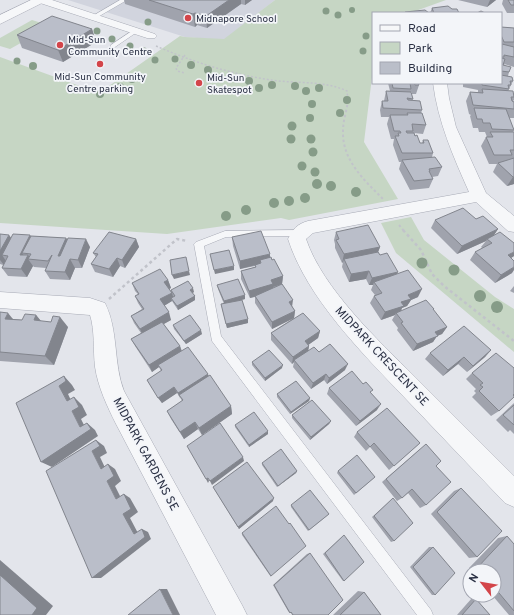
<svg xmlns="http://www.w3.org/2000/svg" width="514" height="615" font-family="Overpass,sans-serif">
  <rect width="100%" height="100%" fill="#e3e5eb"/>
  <!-- built -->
  <path fill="#d1d4de" d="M68,0H275L224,40L185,37Z"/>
  <!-- green -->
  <g fill="#c6d6c4">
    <path d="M275,0H446L410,13H373V69L364,142L398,199L289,220L281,218L167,234L0,223V57L99,93L180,36L185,37L224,39Z"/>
    <path d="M32,20L51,26L10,49L0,46V38Z"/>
    <path d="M411,217L424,240L495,297L514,309V352L396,253L381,223Z"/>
  </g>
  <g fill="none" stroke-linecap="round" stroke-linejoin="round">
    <!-- service casing -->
    <g stroke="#a8abb6" stroke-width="1">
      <g id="service">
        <path d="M120,0H127L96,18L91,17Z"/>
        <path d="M135,29L137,30V32L115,47H111V45Z"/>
        <path d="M300,230L304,233L300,236L226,237L204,246L221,336L431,610L433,615H417L212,341L194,244L196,242L225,231Z"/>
      </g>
    </g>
    <!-- minor casing -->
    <g stroke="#a8abb6" stroke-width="1">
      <g id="minor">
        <path d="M36,0H52L155,34L157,36L155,38H147L37,2Z"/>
        <path d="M433,83H447L449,98L456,127L486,193L514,216V232L508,231L476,202L313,233L306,239C323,289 378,340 415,377C448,410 481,443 514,476V507L505,503C471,468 438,432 404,397C362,353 307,298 288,239C293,229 297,224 308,221L469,192C453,156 438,122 433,83Z"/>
        <path d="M0,292L90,298L105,303C119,331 113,363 124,391L242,605L247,615H216L116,424C107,406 98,387 95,367C93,349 95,331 90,315L0,308Z"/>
      </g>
    </g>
    <!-- tertiary casing -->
    <g stroke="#a8abb6" stroke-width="1">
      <path id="tertiary" d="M31,0H46L44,2L0,24V15Z"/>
    </g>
    <!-- path-far2 -->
    <g stroke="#c1c3ca" stroke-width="1.5" stroke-dasharray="2 2" stroke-linecap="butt">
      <path d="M156,46C193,62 231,74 271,80C297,84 323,80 347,91L348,101"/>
      <path d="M185,55L176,68L177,71L185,73"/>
    </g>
    <!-- path-far1 -->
    <g stroke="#c1c3ca" stroke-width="2" stroke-dasharray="2.5 2.5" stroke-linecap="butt">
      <path d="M348,100C347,110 343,120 343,131C342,160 364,180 383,199"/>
      <path d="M399,225L404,231"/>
    </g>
    <!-- path -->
    <g stroke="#c1c3ca" stroke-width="2.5" stroke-dasharray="3 3" stroke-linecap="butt">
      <path d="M403,230L421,250L432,274L444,286L514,341"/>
      <path d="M109,299L177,239L187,241"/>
    </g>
    <!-- service -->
    <use href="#service" fill="#f6f7f9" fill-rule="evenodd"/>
    <!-- minor -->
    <use href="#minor" fill="#f6f7f9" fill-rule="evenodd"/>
    <!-- tertiary -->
    <use href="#tertiary" fill="#f6f7f9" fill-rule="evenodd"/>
  </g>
  <!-- trees -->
  <g fill="#869c88">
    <circle cx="352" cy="10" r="3"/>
    <circle cx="326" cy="11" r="3.5"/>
    <circle cx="338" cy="15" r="3.5"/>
    <circle cx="148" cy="22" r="3.5"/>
    <circle cx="97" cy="31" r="3.5"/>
    <circle cx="366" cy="36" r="3.5"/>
    <circle cx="112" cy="39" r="3.5"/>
    <circle cx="130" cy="46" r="3.5"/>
    <circle cx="144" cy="51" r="3.5"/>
    <circle cx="363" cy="51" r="3.5"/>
    <circle cx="175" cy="59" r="3.5"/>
    <circle cx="155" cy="60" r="3.5"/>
    <circle cx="17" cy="61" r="3.5"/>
    <circle cx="191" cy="65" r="4"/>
    <circle cx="33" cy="66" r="4"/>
    <circle cx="208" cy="70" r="4"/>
    <circle cx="132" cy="79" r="4"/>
    <circle cx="249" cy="81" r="4"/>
    <circle cx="272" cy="85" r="4"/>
    <circle cx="295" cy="86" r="4"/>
    <circle cx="120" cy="87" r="4"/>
    <circle cx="259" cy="88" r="4"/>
    <circle cx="319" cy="88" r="4"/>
    <circle cx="306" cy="91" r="4"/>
    <circle cx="100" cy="94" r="4"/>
    <circle cx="347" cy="100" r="4"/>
    <circle cx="312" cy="104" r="4"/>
    <circle cx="340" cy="113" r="4"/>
    <circle cx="310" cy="118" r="4"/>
    <circle cx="292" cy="126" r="4.5"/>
    <circle cx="291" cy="139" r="4.5"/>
    <circle cx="311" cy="139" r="4.5"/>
    <circle cx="313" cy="152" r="4.5"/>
    <circle cx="302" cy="166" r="4.5"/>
    <circle cx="315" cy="172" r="4.5"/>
    <circle cx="317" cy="184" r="5"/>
    <circle cx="331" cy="186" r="5"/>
    <circle cx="356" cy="192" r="5"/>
    <circle cx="305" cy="198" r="5"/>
    <circle cx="289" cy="201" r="5"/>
    <circle cx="274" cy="203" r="5"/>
    <circle cx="246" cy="210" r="5"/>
    <circle cx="226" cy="216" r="5"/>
    <circle cx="422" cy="263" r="5.5"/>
    <circle cx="454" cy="270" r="5.5"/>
    <circle cx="480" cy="296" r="6"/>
    <circle cx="497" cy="307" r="6"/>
  </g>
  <!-- wall -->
  <g fill="#a0a3ad">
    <path d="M124,0H252L245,5L241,4L207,28L197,25L195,27L125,4Z"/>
    <path d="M458,0H496L487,7Z"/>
    <path d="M503,0H514V13H507L502,4Z"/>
    <path d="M432,8L459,13H430Z"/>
    <path d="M501,27L514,28V67L504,64L509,72L508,76L513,81L508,91L514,93V100L513,101L514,102V118H509L514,130L513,132H514V184L507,186L493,172L497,164H489L481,146L486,137H487L485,132H479L478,128H473L470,116L471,115L469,114L466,101L470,92H478V90L463,87V83H501Z"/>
    <path d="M92,29L96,42L63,62L22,48L17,35Z"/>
    <path d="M388,83H418L419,85L416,94H412V92H410L413,99L412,101L422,110L421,113L426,125L423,134L414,133L420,143H422L423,140L433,153L432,157L442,167L438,176L432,177L433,179L429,188L410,190L399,169L401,162H399L393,145L394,139H391L387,124L389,117H381L380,110L382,101H384L386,91H390Z"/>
    <path d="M476,219L498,229L494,235L514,256L511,258L512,273L495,283L470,260L475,252L482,248L481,247L486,241L457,254L431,228L435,220Z"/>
    <path d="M336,232L380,247L378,252L380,255L418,297L411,300L407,306L402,308L401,311L434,309L433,310L447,327L442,334L437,336L433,342L413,351L397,330L398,328L392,320L395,315L381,320L370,303L374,296L375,295L371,290L373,285H369L366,279L349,282L342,267L343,262L342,263L335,248V244L334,240Z"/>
    <path d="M0,234L11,238L30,235L31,236L66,238L67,239L90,247L82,268H75L70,280L50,279L45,271L46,268L34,267L33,266L27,277L8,276L2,268L3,265L0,264Z"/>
    <path d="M232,237L270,257L283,276L282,284L292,306L295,311L294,318L320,331L318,338L308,345L309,346L308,351L319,352L345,370L327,384L324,380L311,389L293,367L294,362L292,364L271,340V333L292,319L272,329L255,303V297L250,298L241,279V271L255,267V266L240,269L233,246Z"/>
    <path d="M136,239L139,247L125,268L120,266L113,277L95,272L91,264L96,257L93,253Z"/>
    <path d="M168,280L171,288L169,289L171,291L194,292L192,293L195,296V300L178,310L172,301L164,306L171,320L163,324L180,346L182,351L209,376L231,406L232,414L202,435L198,429L184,439L171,419L167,411L182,401L181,399L177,393L162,403L147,380L161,371L159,367L152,372L135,346L131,339L141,333L134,323L131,316L142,309L138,303L135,296L138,294L135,291L132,283Z"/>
    <path d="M217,285L245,299L240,300L248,319V323L227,328L221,304H224L218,289Z"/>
    <path d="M514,286V293L510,291Z"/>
    <path d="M0,312L13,319L22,320L36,315L41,321L68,327L54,365L0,361Z"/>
    <path d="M173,325L202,334L186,344L174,329Z"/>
    <path d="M491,350L485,357L467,372L458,364L443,376L425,359L430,353Z"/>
    <path d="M496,353L499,411L491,416L472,397L476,393L474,391L476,389L466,379L472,373Z"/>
    <path d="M252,362L282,368L265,381L252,365Z"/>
    <path d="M329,388L371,393L377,410L356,426L327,394Z"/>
    <path d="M277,394L310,398L309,401L290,414L277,397Z"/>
    <path d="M514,403V434L510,430L508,432L496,420Z"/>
    <path d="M292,415L331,421L329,424L310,440L292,418Z"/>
    <path d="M235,425L268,434L249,447L235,427Z"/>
    <path d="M357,432L420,443L389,470L370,447L366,451L354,437Z"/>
    <path d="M420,449L436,466L426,505L420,508L408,493L402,498L397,501L382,482Z"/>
    <path d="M262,463L297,471L296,473L277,487L262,465Z"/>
    <path d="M338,471L375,477L354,495L337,473Z"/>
    <path d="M213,487L273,501L239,529Z"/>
    <path d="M461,488L477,557L469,558L431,514L454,491Z"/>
    <path d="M393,498L394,541L391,542L372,517L391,500Z"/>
    <path d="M291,505L329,514L308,531L291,507Z"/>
    <path d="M289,524L271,576V577L242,535V533Z"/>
    <path d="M344,535V581H343L323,554Z"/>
    <path d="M507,536L514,544V615H509L492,595H494V571H471L469,568L498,538Z"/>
    <path d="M429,547H433L435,595H432L410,567Z"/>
    <path d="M310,553L328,615H292L291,612L290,613L288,611L273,585L307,554Z"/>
    <path d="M358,591L364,592L381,615H333Z"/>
    <path d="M472,598L476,599L490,615H457Z"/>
  </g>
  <!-- shaded-wall -->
  <g fill="#82858d">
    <path d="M229,0H241V4L207,28L206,16Z"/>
    <path d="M245,0H252L245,5Z"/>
    <path d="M490,0H496L487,7Z"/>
    <path d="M195,13L197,25L195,27L193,14Z"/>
    <path d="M92,29L96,42L63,62L58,50Z"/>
    <path d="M513,177H514V184L507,186Z"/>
    <path d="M498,229L492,238L487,239L486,241L457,254L462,246Z"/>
    <path d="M9,235L15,243L2,255L6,261L4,265L0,260V251Z"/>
    <path d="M30,235L35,243L22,253L26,259L28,255L31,259H28L33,266L27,277L21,269L20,255Z"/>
    <path d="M66,238L71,246L63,264L58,256Z"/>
    <path d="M86,239L90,247L82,268L78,260Z"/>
    <path d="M136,239L139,247L125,268L122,260Z"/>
    <path d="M380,247L377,255L344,259L343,262L342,263L344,254Z"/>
    <path d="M514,252V256L502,264L508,255Z"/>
    <path d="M270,254V262L261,263L260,260V264L240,269V261Z"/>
    <path d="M117,258L120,266L113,277L109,269Z"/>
    <path d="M70,259L75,268L70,280L65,272Z"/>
    <path d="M234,266V270L215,274L214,270Z"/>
    <path d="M514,267V270L512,273L495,283L501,275Z"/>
    <path d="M189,271L190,275L174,279L172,275Z"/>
    <path d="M369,271L366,279L349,282L351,274Z"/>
    <path d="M398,272L394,280L374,282L373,285H369L372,278Z"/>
    <path d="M283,276L282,284L273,287V291L250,298L249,291L271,280Z"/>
    <path d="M168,280L171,288L167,290L164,282Z"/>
    <path d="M193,288L194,292L191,294L190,290Z"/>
    <path d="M422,289L418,297L411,300L407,306L402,308L400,313H396L395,315L381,320L385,312L408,295Z"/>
    <path d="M172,293L174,300L171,298L172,301L162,307L160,299Z"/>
    <path d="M245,295V299L224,305V301Z"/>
    <path d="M195,296V300L178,310L177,306Z"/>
    <path d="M293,300L292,307L289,302Z"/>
    <path d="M295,311L294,318L272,329V322Z"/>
    <path d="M169,312L171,320L143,336L140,329Z"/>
    <path d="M8,313L17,324L5,319Z"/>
    <path d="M36,315L45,326L34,320Z"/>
    <path d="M60,317L68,327L54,365L45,356Z"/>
    <path d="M248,319V323L227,328L226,324Z"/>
    <path d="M447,327L442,334L437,336L433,342L413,351L417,344L435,332Z"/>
    <path d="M201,330L202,334L186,344L184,341Z"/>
    <path d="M320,331L318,338L304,348L305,341Z"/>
    <path d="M180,346L182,353L158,365L159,367L152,372L149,365Z"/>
    <path d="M309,346L308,352L294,360V362L292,364L293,357Z"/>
    <path d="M491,350L485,357L467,372L473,366Z"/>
    <path d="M464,357L458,364L443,376L448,370Z"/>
    <path d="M348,364L345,370L327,384L329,378Z"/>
    <path d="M283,365L282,368L265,381V378Z"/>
    <path d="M208,374L210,380L179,395L180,399L178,393Z"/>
    <path d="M326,374L324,380L311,389L313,383Z"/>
    <path d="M64,376L72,385L75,390L68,394L75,409L67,401L59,386Z"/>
    <path d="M174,387L177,393L162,403L158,398Z"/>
    <path d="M74,397L82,405L87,415L81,419L87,431V423L95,430L98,436L52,467L41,462L80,427L72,411Z"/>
    <path d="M310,398L309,401L290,414L291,412Z"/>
    <path d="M381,404L377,410L356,426L360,421Z"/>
    <path d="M231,406L232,414L202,435L199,428Z"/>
    <path d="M331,421L329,424L310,440L311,437Z"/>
    <path d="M195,422L198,429L184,439L180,432Z"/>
    <path d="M268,431V434L249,447V445Z"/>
    <path d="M96,440L104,446L107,453L100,457L108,474L101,469L92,451Z"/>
    <path d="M243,457L244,461L212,485L210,481Z"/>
    <path d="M108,464L115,469L121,481L115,486L124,504L116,499L107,481Z"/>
    <path d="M297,471L296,473L277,487L278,486Z"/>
    <path d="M208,478L209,481L208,483L206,479Z"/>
    <path d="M124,494L130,498L138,512L130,518L140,537L134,534L123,514Z"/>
    <path d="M274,498L273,501L239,529L238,527Z"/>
    <path d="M142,529L148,532L151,539L101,578H92Z"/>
    <path d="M0,560L53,606L46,615H32L0,575Z"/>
    <path d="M160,589H167L180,615H173Z"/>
  </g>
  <!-- building -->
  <g fill="#babec9" stroke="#82858d">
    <path d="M149,0H229L206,16L195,13L193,14Z"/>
    <path d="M508,0H514V5H511Z"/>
    <path d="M448,6L452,9H457L459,13H434L432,8Z"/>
    <path d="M425,10L429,13H405V12Z"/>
    <path d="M481,11L485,13H477Z"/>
    <path d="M52,16L92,29L58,50L17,35Z"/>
    <path d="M501,27L514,28V42H504L501,35Z"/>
    <path d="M502,44L514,47V57L504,55V57H501Z"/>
    <path d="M501,58L505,59L503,65L511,67L509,72L501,71Z"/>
    <path d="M501,75L512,77L513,81H510L511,85H508L509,89L482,85V83H501Z"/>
    <path d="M392,83H410L411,89L393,88Z"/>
    <path d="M412,83H418L419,85H415L414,83Z"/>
    <path d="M482,89L513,91L514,97H511L512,101L514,102V109L473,105L470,92L483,93Z"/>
    <path d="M386,91L411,92L413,99L407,98L408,100L420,101L422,110L383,108L382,101H388Z"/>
    <path d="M474,108L506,109L514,130L492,129L490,123H483L482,119H477Z"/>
    <path d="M407,113H422L426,125L412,124L413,131H406L407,133H414L415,136L417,135L420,143H424L423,140H428L433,153H402L395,136H399L398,133H401L400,131H394L390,115H408Z"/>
    <path d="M490,132H514V150H510L512,155H494L486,137H493Z"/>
    <path d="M435,157L442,167L429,169L430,171H429L433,179L414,181L402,160Z"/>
    <path d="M514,158V177H513L498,163Z"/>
    <path d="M463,208L476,219L483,216L498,229L462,246L435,220Z"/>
    <path d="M368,225L380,247L344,254L336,240L339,239L336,232Z"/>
    <path d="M261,231L270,254L240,261L232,237Z"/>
    <path d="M109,232L136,239L122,260L117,258L109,269L91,264L98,254L93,253Z"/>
    <path d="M500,232L514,243V252L508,255L514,261V267L501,275L475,252L492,243L487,239Z"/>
    <path d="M0,234L9,235L0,251Z"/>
    <path d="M13,234L30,235L20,255H28L21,269L2,268L8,256L2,255Z"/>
    <path d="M31,236L66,238L58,256H60L68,238L86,239L78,260L70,259L65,272L45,271L52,255L48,261L28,259L31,254L22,253Z"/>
    <path d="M229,250L234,266L214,270L210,254Z"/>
    <path d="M378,252L380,255L387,253L398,272L372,278L369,271L351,274L344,259Z"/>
    <path d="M186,257L189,271L172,275L170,260Z"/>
    <path d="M271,257L272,260L274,259L283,276L271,280L273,284L249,291L241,271L256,267L255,265L261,263L260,260Z"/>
    <path d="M160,269L168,280L164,282L172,293L160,299L169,312L140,329L131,316L144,309L135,296L139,294L132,283Z"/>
    <path d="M408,270L422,289L408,295L411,299L401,302L404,306L385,312L374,296L382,293L374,282Z"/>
    <path d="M238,279L245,295L224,301L217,285Z"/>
    <path d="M188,281L193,288L190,290L195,296L177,306L171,298L175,296L171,290Z"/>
    <path d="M282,284L293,300L289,302L295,311L272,322L255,296Z"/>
    <path d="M242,300L248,319L226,324L221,304Z"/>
    <path d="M426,300L434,309H433L447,327L435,332L438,336L417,344L401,323L403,322L396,313Z"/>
    <path d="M0,312L8,313L5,319L22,320L25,314L36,315L34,320L51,322L53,316L60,317L45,356L0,352Z"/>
    <path d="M303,313L320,331L305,341L309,346L293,357L271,333Z"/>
    <path d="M190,315L201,330L184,341L173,325Z"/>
    <path d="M162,322L180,346L149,365L131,339Z"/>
    <path d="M464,326L491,350L473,366L464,357L448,370L430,353Z"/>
    <path d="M330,344L348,364L329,378L326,374L313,383L294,360L314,347L319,352Z"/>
    <path d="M188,347L208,374L178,393L174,387L158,398L147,380L162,370L158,365Z"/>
    <path d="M269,350L283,365L265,378L252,362Z"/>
    <path d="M496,353L514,368V394L513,395L514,396V397L499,411L479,391L483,387L480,385L483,383L472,373Z"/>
    <path d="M352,371L363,384L366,382L373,390L370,392L381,404L360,421L329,388Z"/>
    <path d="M210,375L231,406L199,428L195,422L180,432L167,411L183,400L179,395Z"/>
    <path d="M64,376L66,381L59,386L67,401L74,397L79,407L72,411L80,427L87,423L91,429L41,462L16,403Z"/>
    <path d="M296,381L310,398L291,412L277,394Z"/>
    <path d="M312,400L331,421L311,437L292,415Z"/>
    <path d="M514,405V425L503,415Z"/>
    <path d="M387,408L420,443L394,466L374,443L370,447L357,432Z"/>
    <path d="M254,412L268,431L249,445L235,425Z"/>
    <path d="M220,423L243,457L210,481L208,478L206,479L187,446Z"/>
    <path d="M96,440L100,446L92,451L101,469L108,464L114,476L107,481L116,499L124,494L131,509L123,514L134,534L142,529L145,537L92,578L46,471Z"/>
    <path d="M426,444L441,461L436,466L451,482L426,505L412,489L402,498L386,479Z"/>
    <path d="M281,449L297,471L278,486L262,463Z"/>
    <path d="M357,455L375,477L356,493L338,471Z"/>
    <path d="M247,462L274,498L238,527L213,487Z"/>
    <path d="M461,488L502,531L477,557L437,512Z"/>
    <path d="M310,490L329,514L309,530L291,505Z"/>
    <path d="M393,498L413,523L394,541L374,516Z"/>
    <path d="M276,506L289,524L290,523L306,546L271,576L242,533Z"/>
    <path d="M344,535L364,562L344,581L325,553Z"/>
    <path d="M507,536L514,544V611L494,587V571H480L477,568Z"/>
    <path d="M433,547L455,573L435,595L413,567Z"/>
    <path d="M310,553L343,600L328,615H293L291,612L290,613L274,585Z"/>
    <path d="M0,575L37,608L32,615H0Z"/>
    <path d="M160,589L173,615H128Z"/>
    <path d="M364,592L381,615H340Z"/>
    <path d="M476,599L490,615H462Z"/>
  </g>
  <!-- markers -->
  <g fill="#d3454a" stroke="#f3f5f9" stroke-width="1.5">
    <circle cx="188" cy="18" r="4"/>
    <circle cx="60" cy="45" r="4"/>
    <circle cx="100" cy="64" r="4"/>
    <circle cx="199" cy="83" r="4"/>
  </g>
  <g text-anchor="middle" stroke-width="3.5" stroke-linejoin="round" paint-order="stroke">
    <!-- far-poi labels -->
    <g font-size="10" fill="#2a3044" stroke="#f3f5f9" text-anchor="start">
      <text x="196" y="22">Midnapore School</text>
      <text x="68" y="43">Mid-Sun<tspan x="68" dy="12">Community Centre</tspan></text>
      <text x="100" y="80" text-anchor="middle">Mid-Sun Community<tspan x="100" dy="12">Centre parking</tspan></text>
      <text x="207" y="81">Mid-Sun<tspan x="207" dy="12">Skatespot</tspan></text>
    </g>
    <!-- street labels -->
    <g font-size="12" fill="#2a3044" stroke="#f3f5f9">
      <text transform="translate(382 356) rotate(47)" y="4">MIDPARK CRESCENT SE</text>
      <text transform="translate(146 454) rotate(62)" y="4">MIDPARK GARDENS SE</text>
    </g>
  </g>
  <!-- legend -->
  <rect x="372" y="12" width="130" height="72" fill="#f3f5f9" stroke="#a3a6b1"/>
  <rect x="380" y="25" width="20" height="6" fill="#f6f7f9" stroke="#a3a6b1"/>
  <text x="408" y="32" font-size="12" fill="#2a3044">Road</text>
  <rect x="380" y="42" width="20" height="12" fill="#c6d6c4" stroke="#a3a6b1"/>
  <text x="408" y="52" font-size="12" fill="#2a3044">Park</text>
  <rect x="380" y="62" width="20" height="12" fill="#babec9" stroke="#a3a6b1"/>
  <text x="408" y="72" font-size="12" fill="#2a3044">Building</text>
  <!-- north arrow -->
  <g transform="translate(482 583) rotate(301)"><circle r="19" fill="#f3f5f9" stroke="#a3a6b1"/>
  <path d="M0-3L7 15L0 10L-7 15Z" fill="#d3454a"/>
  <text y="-6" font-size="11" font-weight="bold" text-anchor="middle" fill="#2a3044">N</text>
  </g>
</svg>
